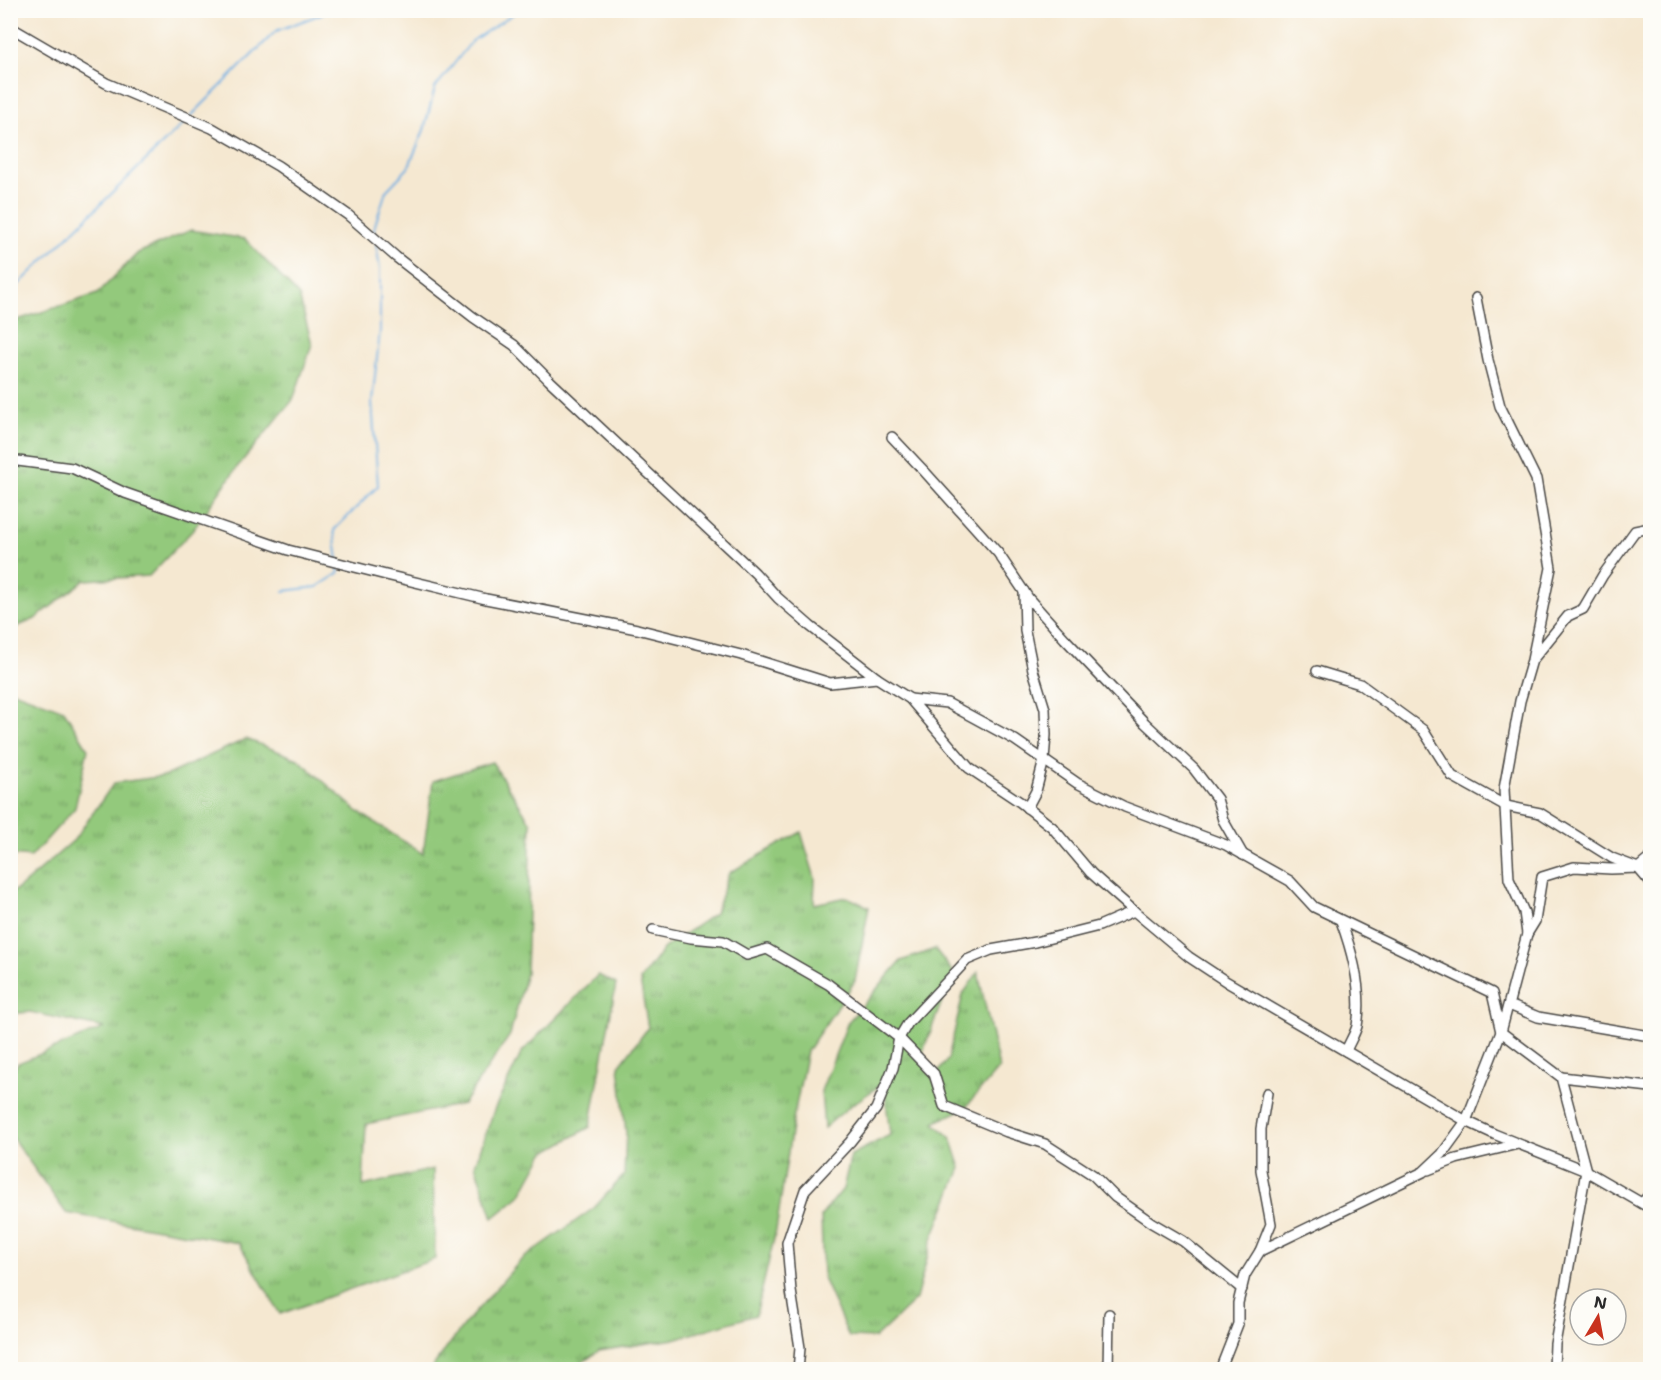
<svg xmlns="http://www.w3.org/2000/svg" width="1661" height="1380" font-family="'Shantell Sans',sans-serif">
  <defs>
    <pattern id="grass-tufts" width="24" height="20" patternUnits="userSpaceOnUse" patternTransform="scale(1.5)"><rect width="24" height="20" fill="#93c97c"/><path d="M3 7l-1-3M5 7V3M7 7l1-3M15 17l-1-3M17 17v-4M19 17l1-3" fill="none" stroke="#78a366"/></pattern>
  </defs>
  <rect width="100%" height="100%" fill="#fdfcf7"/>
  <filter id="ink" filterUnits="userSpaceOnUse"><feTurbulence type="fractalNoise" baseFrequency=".0167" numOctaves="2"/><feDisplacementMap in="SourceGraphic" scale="12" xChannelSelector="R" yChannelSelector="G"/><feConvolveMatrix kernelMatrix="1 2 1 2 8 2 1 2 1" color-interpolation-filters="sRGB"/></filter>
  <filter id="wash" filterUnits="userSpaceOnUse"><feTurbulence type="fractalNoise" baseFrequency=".008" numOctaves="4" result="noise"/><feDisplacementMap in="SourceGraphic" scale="24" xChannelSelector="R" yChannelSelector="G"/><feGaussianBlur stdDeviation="1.35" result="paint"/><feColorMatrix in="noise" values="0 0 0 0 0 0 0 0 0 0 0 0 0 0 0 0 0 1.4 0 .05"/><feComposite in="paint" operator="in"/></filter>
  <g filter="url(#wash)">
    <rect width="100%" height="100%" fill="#f5e8d1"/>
    <!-- grass -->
    <g fill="url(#grass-tufts)" stroke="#5f7a54" stroke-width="1.5">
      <path d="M191,230L245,239L299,296L312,344L293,400L238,466L193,530L149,576L85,580L35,619L11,629V322L97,294L138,253Z"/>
      <path d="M11,690L64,710L88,749L75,808L31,857L11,855Z"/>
      <path d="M246,739L298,759L357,811L423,854L433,781L492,762L531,823L526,973L510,1035L463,1104L366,1124L363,1186L433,1169L435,1259L280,1314L239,1243L66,1213L11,1136V1073L18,1063L104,1028L30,1012L11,1014V892L18,889L74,840L114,783L165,776Z"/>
      <path d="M801,832L815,878L814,904L847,897L869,907L855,981L807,1051L793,1120L776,1230L756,1315L674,1339L599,1351L573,1369L430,1370L464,1325L521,1260L594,1208L624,1175L626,1133L619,1066L648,1028L640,980L664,948L715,913L729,873Z"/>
      <path d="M935,949L953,972L922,1054L933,1079L948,1059L963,994L978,972L999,1068L965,1108L934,1123L951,1138L961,1168L932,1239L916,1299L875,1338L849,1337L823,1278L821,1216L843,1189L851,1155L890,1135L884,1083L850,1106L824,1128L821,1091L848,1022L901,961Z"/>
      <path d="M598,975L616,984L590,1127L544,1153L520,1196L493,1218L475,1165L494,1110L522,1052Z"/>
    </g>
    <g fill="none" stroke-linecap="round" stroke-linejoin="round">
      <!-- stream -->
      <g stroke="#6dade1" stroke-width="2">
        <path d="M190,117L276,31L332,10"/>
        <path d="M374,232V228L386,191L408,168L424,130L435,88L472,41L519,10"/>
        <path d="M10,293L186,121"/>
        <path d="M338,561L334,530L378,486L372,402L380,331V269L376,244"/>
        <path d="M284,591L317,587L339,573L338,566"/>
      </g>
    </g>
  </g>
  <g filter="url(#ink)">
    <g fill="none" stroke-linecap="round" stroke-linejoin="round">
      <!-- street casing -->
      <g stroke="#494744" stroke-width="12">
        <g id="street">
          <path d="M10,27L106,83L212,128L278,166L348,215L396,257L473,317L514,345L549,380L755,573L778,598L810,626L877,678L910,699L969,768L1020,802L1052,827L1091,873L1134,911L1189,957L1227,982L1466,1121L1494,1134L1586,1171L1650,1208"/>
          <path d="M892,437L925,472L998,553L1029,599L1065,639L1145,723L1194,769L1217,799L1223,820L1243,855"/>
          <path d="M10,460L72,468L125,493L288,550L386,575L486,599L637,629L741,655L830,683L877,678"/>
          <path d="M1024,591L1025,631L1033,670L1045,709L1046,735L1044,760L1036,791L1027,808"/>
          <path d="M1534,658L1568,616L1583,609L1603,575L1635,531L1650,528"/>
          <path d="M1317,671L1360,684L1423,730L1452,776L1506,806L1540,813L1612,858L1638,868L1650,882"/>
          <path d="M910,699L947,703L1015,740L1077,783L1125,807L1226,845L1290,881L1314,907L1492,993L1501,1032L1561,1077L1586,1171L1555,1344L1554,1370"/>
          <path d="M1638,868L1650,858"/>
          <path d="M1341,921C1352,951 1363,993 1357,1026C1355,1034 1349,1043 1346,1051"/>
          <path d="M653,930L691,938L723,941L747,955L767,949L828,984L899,1038L934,1074L944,1106L1007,1132L1045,1144L1093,1175L1115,1197L1152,1223L1183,1241L1242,1289"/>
          <path d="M1527,934L1535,921L1542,877L1574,867L1611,869L1638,868L1650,870"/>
          <path d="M1509,1005L1538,1017L1650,1036"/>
          <path d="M1561,1077L1650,1087"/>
          <path d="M1428,1170L1456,1159L1518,1144"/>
          <path d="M1642,1203L1650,1194"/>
          <path d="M1260,1251L1271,1224L1261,1170V1129L1267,1093"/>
          <path d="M798,1370L800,1348L791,1291L787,1243L805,1190L850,1142L876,1109L893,1068L899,1038L908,1023L967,960L991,950L1035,942L1099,926L1134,911"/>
          <path d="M1108,1370L1109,1314"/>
          <path d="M1220,1370L1238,1324V1303L1245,1275L1260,1251L1423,1172L1442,1154L1466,1121L1501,1032L1527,934L1524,912L1509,879L1504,789L1520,701L1532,660L1551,568L1536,479L1500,406L1488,360L1476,298"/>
        </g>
      </g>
      <!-- street -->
      <use href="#street" stroke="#fff" stroke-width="9"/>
    </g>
  </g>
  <!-- margin -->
  <rect width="1661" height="1380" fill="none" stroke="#fdfcf7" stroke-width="36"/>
  <!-- north arrow -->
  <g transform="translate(1598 1317) rotate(10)"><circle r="28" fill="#fdfcf7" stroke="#a9a8a5" stroke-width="1.5"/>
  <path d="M0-4.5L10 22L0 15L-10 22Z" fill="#c8321e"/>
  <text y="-9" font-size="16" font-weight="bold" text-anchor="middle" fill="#2b2b2b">N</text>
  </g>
</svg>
